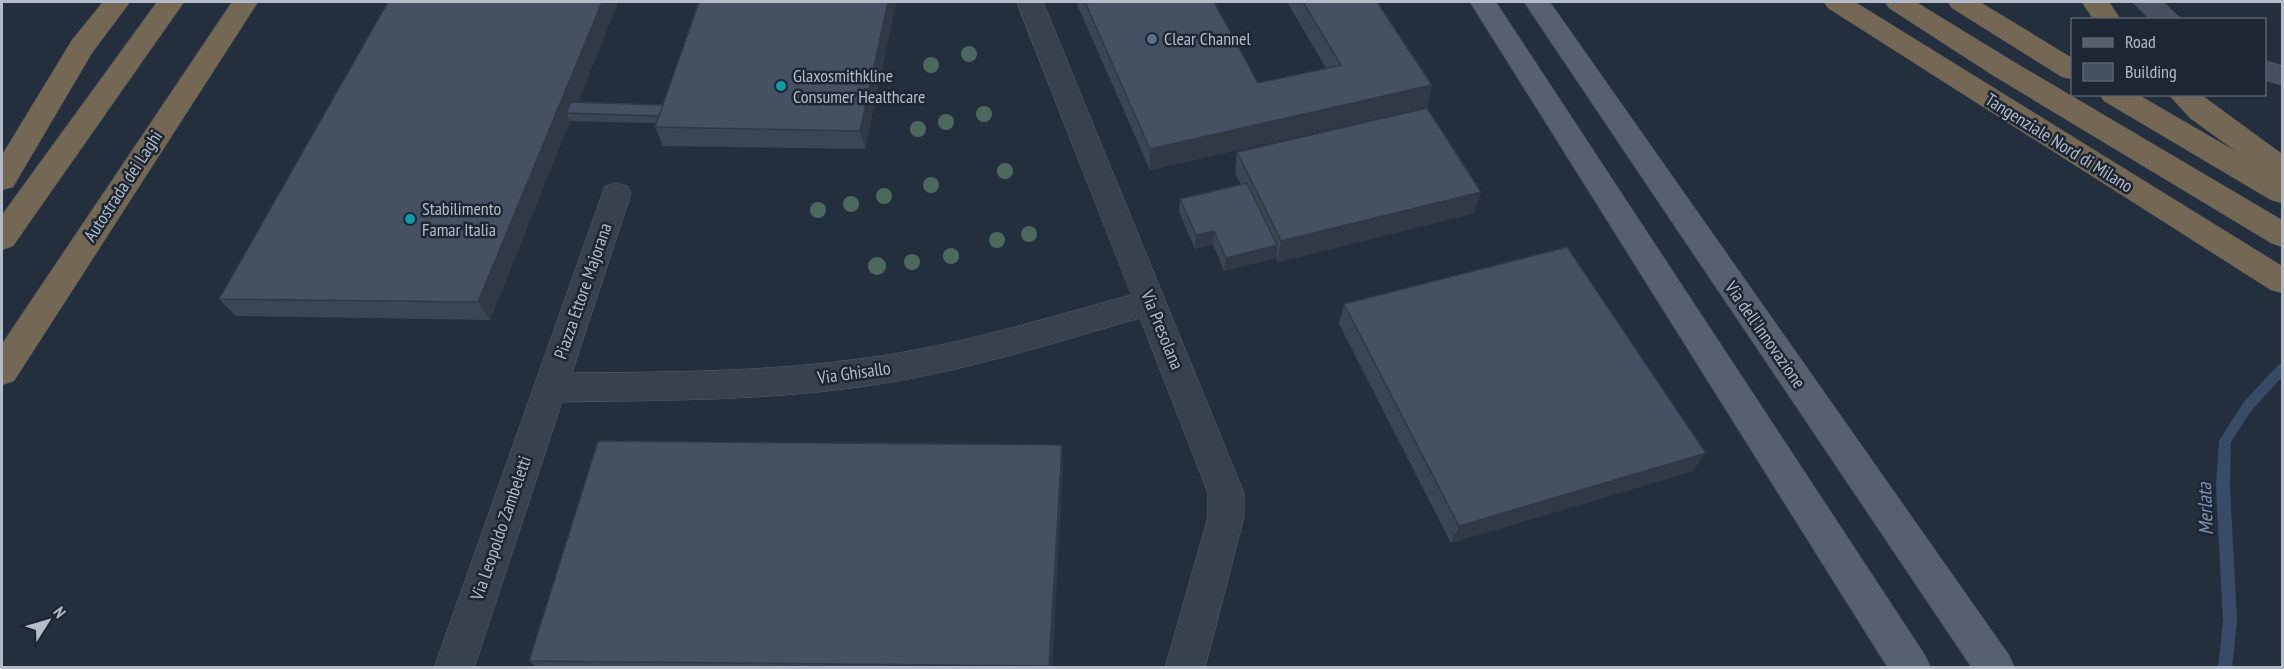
<svg xmlns="http://www.w3.org/2000/svg" width="2284" height="669" font-family="'PT Sans Narrow',sans-serif">
  <rect width="100%" height="100%" fill="#242f3e"/>
  <g fill="none" stroke-linecap="round" stroke-linejoin="round">
    <!-- stream -->
    <path fill="#394c67" fill-rule="evenodd" d="M2282,364V377L2251,411L2231,442L2230,487L2237,621L2232,668H2218L2223,621L2216,487L2219,441L2243,403L2278,365Z"/>
    <!-- street casing -->
    <g stroke="#565f6c" stroke-width="1">
      <path id="street" d="M1017,2H1043L1244,493V517L1205,668H1165L1208,517V493L1140,318C1050,344 959,373 866,386C765,401 664,400 562,402L474,668H434L605,186L616,183L627,186L631,194L572,373C670,372 768,372 866,358C956,346 1043,319 1131,295Z"/>
    </g>
    <!-- secondary casing -->
    <g stroke="#565f6c" stroke-width="1">
      <g id="secondary">
        <path d="M2133,2H2163L2182,20H2151Z"/>
        <path d="M2264,60L2282,66V85L2264,80Z"/>
      </g>
    </g>
    <!-- primary casing -->
    <g stroke="#414a57" stroke-width="1">
      <g id="primary">
        <path d="M1470,2H1496L1925,655L1931,668H1888Z"/>
        <path d="M1524,2H1550L2009,655L2015,668H1972Z"/>
      </g>
    </g>
    <!-- highway casing -->
    <g stroke="#434c59" stroke-width="1">
      <g id="highway">
        <path d="M103,2H130L92,53L13,187L2,190V155L72,40Z"/>
        <path d="M157,2H184L13,246L2,250V215Z"/>
        <path d="M232,2H258L14,381L2,385V344Z"/>
        <path d="M1824,2H1855L2282,266V293L2271,290L1828,8Z"/>
        <path d="M1885,2H1916L2014,62L2282,220V247L2271,243L1994,76L1889,8Z"/>
        <path d="M1948,2H1980L2072,58V79L2062,77L1952,8Z"/>
        <path d="M2082,2H2109L2121,20H2094Z"/>
        <path d="M2100,94H2137L2237,152L2190,118L2168,94H2200L2282,154V203L2271,200L2104,101Z"/>
      </g>
    </g>
    <!-- street -->
    <use href="#street" fill="#38414e" fill-rule="evenodd"/>
    <!-- secondary -->
    <use href="#secondary" fill="#465061" fill-rule="evenodd"/>
    <!-- primary -->
    <use href="#primary" fill="#56606e" fill-rule="evenodd"/>
    <!-- highway -->
    <use href="#highway" fill="#746855" fill-rule="evenodd"/>
  </g>
  <!-- trees -->
  <g fill="#4b6a5d">
    <circle cx="969" cy="54" r="8"/>
    <circle cx="931" cy="65" r="8"/>
    <circle cx="984" cy="114" r="8"/>
    <circle cx="946" cy="122" r="8"/>
    <circle cx="918" cy="129" r="8"/>
    <circle cx="1005" cy="171" r="8"/>
    <circle cx="931" cy="185" r="8"/>
    <circle cx="884" cy="196" r="8"/>
    <circle cx="851" cy="204" r="8"/>
    <circle cx="818" cy="210" r="8"/>
    <circle cx="1029" cy="234" r="8"/>
    <circle cx="997" cy="240" r="8"/>
    <circle cx="951" cy="256" r="8"/>
    <circle cx="912" cy="262" r="8"/>
    <circle cx="877" cy="266" r="9"/>
  </g>
  <!-- wall -->
  <g fill="#3b4654">
    <path d="M388,2H618L578,102L663,105L699,2H896L865,149L663,146L655,127L656,123L570,121L490,320L236,316L219,299Z"/>
    <path d="M1076,2H1214L1258,83L1326,68L1287,2H1377L1432,85L1427,107L1150,170Z"/>
    <path d="M1237,152L1474,213L1278,262L1276,256V258L1224,271L1213,244L1195,249L1179,212L1180,199L1241,185L1235,173Z"/>
    <path d="M1344,304L1693,471L1451,543L1339,324Z"/>
    <path d="M1063,461L1052,668H536L529,661Z"/>
  </g>
  <!-- shaded-wall -->
  <g fill="#303945">
    <path d="M602,2H618L573,114L566,113L570,121L490,320L478,302Z"/>
    <path d="M888,2H896L865,149L860,131Z"/>
    <path d="M1432,85L1427,107L1150,170V149Z"/>
    <path d="M1481,192L1474,213L1278,262L1281,241Z"/>
    <path d="M1214,231L1213,244L1195,249L1196,235Z"/>
    <path d="M1277,245L1276,258L1224,271L1226,258Z"/>
    <path d="M1062,445L1063,461L1052,668H1049Z"/>
    <path d="M1706,453L1693,471L1451,543L1459,526Z"/>
  </g>
  <!-- building -->
  <g fill="#455162" stroke="#303945" stroke-width="1.5">
    <path d="M388,2H602L478,302L219,299Z"/>
    <path d="M699,2H888L860,131L655,127Z"/>
    <path d="M1085,2H1214L1258,83L1341,65L1303,2H1377L1432,85L1150,149Z"/>
    <path d="M571,102L663,105L659,116L566,113Z"/>
    <path d="M1427,108L1481,192L1281,241L1237,152Z"/>
    <path d="M1247,183L1277,245L1226,258L1214,231L1196,235L1180,199Z"/>
    <path d="M1567,247L1706,453L1459,526L1344,304Z"/>
    <path d="M598,441L1062,445L1049,666L529,661Z"/>
  </g>
  <!-- markers -->
  <circle fill="#5c6f8a" stroke="#1d2633" stroke-width="2" cx="1152" cy="39" r="6"/>
  <g fill="#0f9aa8" stroke="#1d2633" stroke-width="2">
    <circle cx="781" cy="86" r="6"/>
    <circle cx="410" cy="219" r="6"/>
  </g>
  <g text-anchor="middle" stroke-width="5" stroke-linejoin="round" paint-order="stroke">
    <!-- poi labels -->
    <g font-size="18" fill="#b4bcc9" stroke="#1d2633" text-anchor="start">
      <text x="1164" y="45">Clear Channel</text>
      <text x="793" y="82">Glaxosmithkline<tspan x="793" dy="21">Consumer Healthcare</tspan></text>
      <text x="422" y="215">Stabilimento<tspan x="422" dy="21">Famar Italia</tspan></text>
    </g>
    <!-- street labels -->
    <g font-size="18" fill="#b4bcc9" stroke="#1d2633">
      <text transform="translate(2059 143) rotate(32)" y="6">Tangenziale Nord di Milano</text>
      <text transform="translate(123 186) rotate(-57)" y="6">Autostrada dei Laghi</text>
      <text transform="translate(583 291) rotate(-71)" y="6">Piazza Ettore Majorana</text>
      <text transform="translate(1162 330) rotate(68)" y="6">Via Presolana</text>
      <text transform="translate(1765 335) rotate(55)" y="6">Via dell'Innovazione</text>
      <text transform="translate(854 373) rotate(-8)" y="6">Via Ghisallo</text>
      <text transform="translate(501 528) rotate(-71)" y="6">Via Leopoldo Zambeletti</text>
    </g>
    <!-- water labels -->
    <g font-size="20" font-style="italic" fill="#7c92b1" stroke="#1d2633">
      <text transform="translate(2205 509) rotate(-92)" y="7">Merlata</text>
    </g>
  </g>
  <!-- border -->
  <rect width="2284" height="669" fill="none" stroke="#b4bcc9" stroke-width="6"/>
  <!-- legend -->
  <rect x="2071" y="18" width="195" height="78" fill="#1d2633" stroke="#59626f" stroke-width="1.5"/>
  <rect x="2083" y="38" width="30" height="9" fill="#56606e" stroke="#59626f" stroke-width="1.5"/>
  <text x="2125" y="48" font-size="18" fill="#b4bcc9">Road</text>
  <rect x="2083" y="63" width="30" height="18" fill="#455162" stroke="#59626f" stroke-width="1.5"/>
  <text x="2125" y="78" font-size="18" fill="#b4bcc9">Building</text>
  <!-- north arrow -->
  <g transform="translate(48 621) rotate(53)" stroke="#1d2633" stroke-width="4.5" paint-order="stroke">
  <path d="M0-4.5L10 22L0 15L-10 22Z" fill="#b4bcc9"/>
  <text y="-9" font-size="16" font-weight="bold" text-anchor="middle" fill="#b4bcc9">N</text>
  </g>
</svg>
